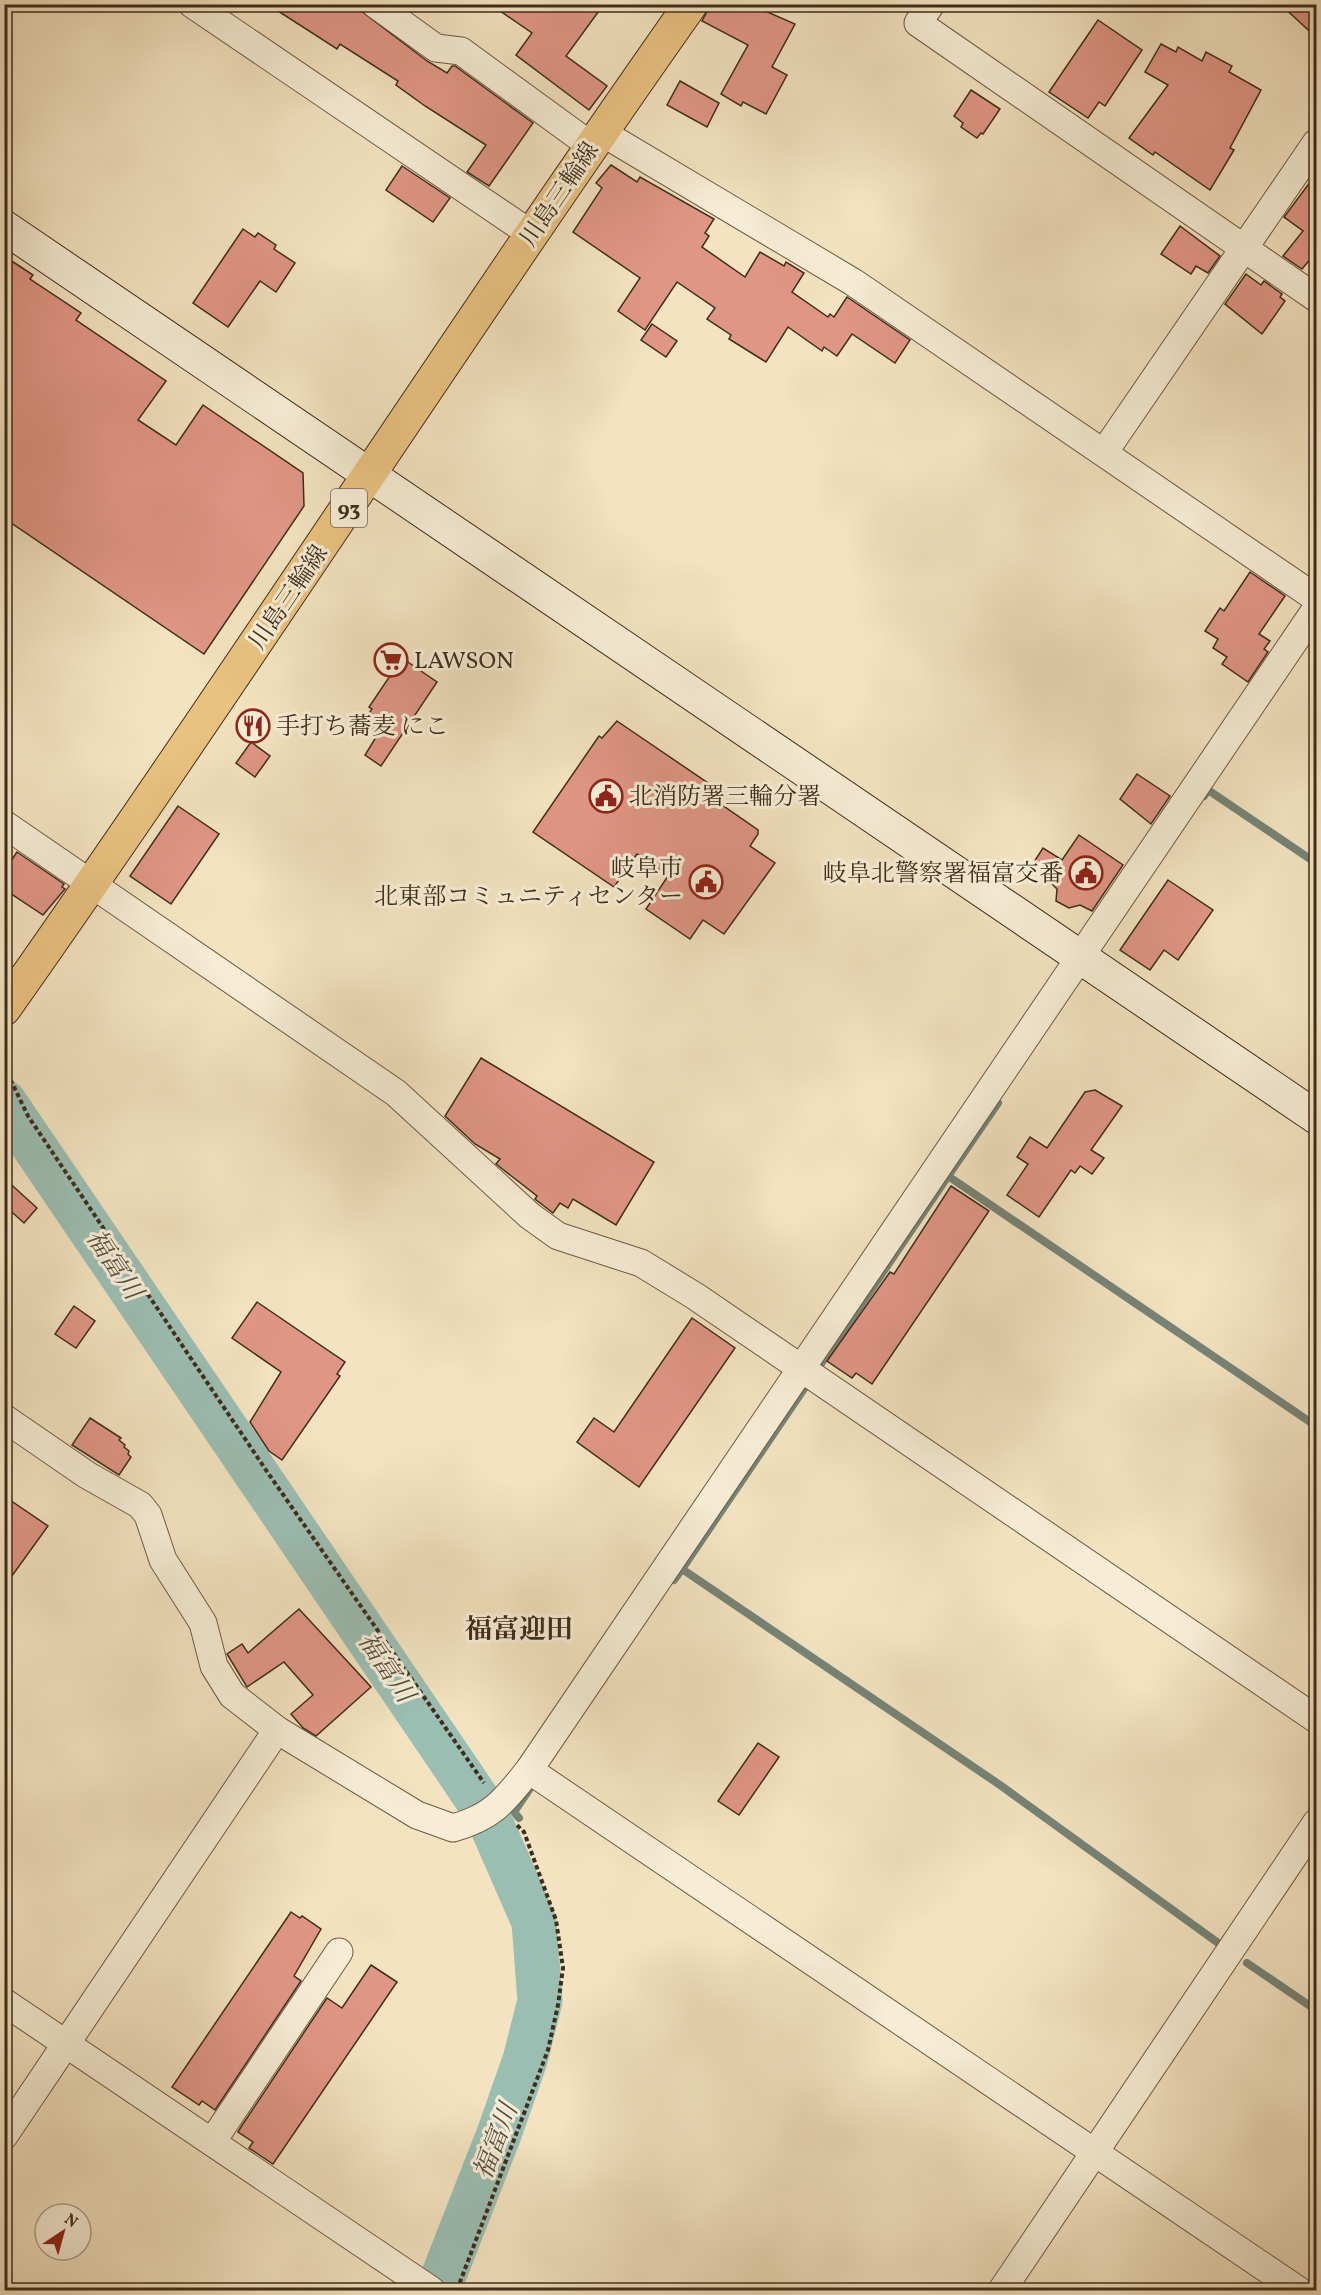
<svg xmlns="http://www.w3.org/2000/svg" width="1321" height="2295" font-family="Vollkorn,'Noto Serif JP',serif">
  <rect width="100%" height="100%" fill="#f3e3c0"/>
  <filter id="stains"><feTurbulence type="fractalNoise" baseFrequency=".00333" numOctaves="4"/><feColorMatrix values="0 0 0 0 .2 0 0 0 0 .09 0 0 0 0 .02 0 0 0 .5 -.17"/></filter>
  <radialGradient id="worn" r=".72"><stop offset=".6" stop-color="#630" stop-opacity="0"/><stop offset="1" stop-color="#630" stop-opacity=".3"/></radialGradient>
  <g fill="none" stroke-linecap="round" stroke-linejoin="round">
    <!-- stream -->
    <g stroke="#768477" stroke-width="8">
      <path d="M1204,796L1208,790L1316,863"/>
      <path d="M948,1176L998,1103"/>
      <path d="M682,1569L948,1176L1316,1426"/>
      <path d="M674,1580L682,1569L1000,1785L1221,1945"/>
      <path d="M519,1818L514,1812L529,1790"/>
      <path d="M496,1833L505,1829"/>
      <path d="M1247,1963L1316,2010"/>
    </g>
    <!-- river -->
    <path stroke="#9bbeb3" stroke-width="45" d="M4,1102L486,1812L534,1922L540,2001L525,2060L499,2134L438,2290"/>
  </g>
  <!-- building -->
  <g fill="#e09685" stroke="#3f2c1c" stroke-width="1.5">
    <path d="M267,4H352L427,61L447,73L452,66H455L533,123L489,186L467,172L486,145L425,106L396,85L398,81L340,44L337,49Z"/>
    <path d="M490,4H604L566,56L607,86L589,110L516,55L532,33Z"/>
    <path d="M711,4H749L795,24L772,67L787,75L766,114L743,102L741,106L721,94L748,45L702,21Z"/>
    <path d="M1280,4H1317V38Z"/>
    <path d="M1098,20L1142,50L1105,106L1099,102L1088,118L1049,92Z"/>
    <path d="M1161,44L1176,52L1178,47L1202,61L1206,52L1232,66L1229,72L1261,90L1230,148L1234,150L1210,190L1155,152L1153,155L1129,138L1168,85L1145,72Z"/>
    <path d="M680,81L719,103L707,127L667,105Z"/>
    <path d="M971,90L1000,109L983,134L981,133L977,138L961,127L963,123L954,116Z"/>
    <path d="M611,165L637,182L640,177L714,219L705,233L709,236L702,247L745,277L760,252L784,266L786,262L804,273L792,292L828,317L830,314L834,317L847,297L910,340L895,363L852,334L837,356L824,347L822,351L788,327L766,362L729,339L731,335L707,319L715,308L677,282L645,330L618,311L640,278L573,232L602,188L596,183Z"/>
    <path d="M402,166L450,198L433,222L386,190Z"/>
    <path d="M1317,173V251L1302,269L1283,256L1303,231L1284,217Z"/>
    <path d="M1180,226L1220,256L1208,273L1196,266L1191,274L1161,254Z"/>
    <path d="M243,229L255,237L258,233L276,245L274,249L295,263L276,292L260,281L228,327L193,303Z"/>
    <path d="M4,256L33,275L30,279L81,313L76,320L166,381L138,420L176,445L203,405L303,473L304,506L204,654L4,518Z"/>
    <path d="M1246,274L1261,285L1264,281L1282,294L1280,297L1285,301L1262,334L1225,304Z"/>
    <path d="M652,324L677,341L666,357L641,340Z"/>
    <path d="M1250,572L1285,596L1259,634L1270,641L1264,649L1268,652L1248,682L1222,664L1227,657L1213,648L1218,639L1205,631L1220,608L1224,611Z"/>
    <path d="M402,658L437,682L381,766L365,755L378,734L362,723L372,709L369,707Z"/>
    <path d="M617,721L708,783L702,791L758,830V834L750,846L775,863L724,934L703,920L690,939L646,909L668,876L637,854L614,887L533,832L599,736L602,738Z"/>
    <path d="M251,742L270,756L255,777L236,763Z"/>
    <path d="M1137,774L1170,796L1151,824L1120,799Z"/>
    <path d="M178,806L219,834L171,904L130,876Z"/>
    <path d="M1079,835L1123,865L1092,911L1080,905L1069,908L1056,901L1057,889L1048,880L1050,877L1032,865L1043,848L1062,860Z"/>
    <path d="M17,852L64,884L62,887L65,889L43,915L4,889V871Z"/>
    <path d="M1168,880L1213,910L1178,960L1164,950L1150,970L1120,950Z"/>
    <path d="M481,1058L654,1162L616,1225L573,1199L568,1208L560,1203L553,1213L535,1199L537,1196L496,1164L500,1159L475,1144L445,1116Z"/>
    <path d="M1095,1090L1122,1106L1091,1150L1104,1158L1092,1174L1080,1166L1075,1173L1071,1170L1039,1217L1007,1195L1028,1164L1017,1157L1030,1137L1047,1148L1085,1092Z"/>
    <path d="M4,1178L37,1208L24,1223L4,1205Z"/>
    <path d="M951,1186L989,1211L872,1384L856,1373L852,1378L827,1361L890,1272L894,1274Z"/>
    <path d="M257,1302L345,1362L337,1374L340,1376L282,1460L269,1451L250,1422L281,1372L232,1338Z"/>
    <path d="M74,1306L95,1321L76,1348L55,1334Z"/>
    <path d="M692,1318L735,1348L639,1487L577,1442L594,1418L614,1432Z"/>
    <path d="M90,1418L121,1438L119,1440L125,1445L124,1447L129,1451L128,1454L131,1457L119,1475L72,1445Z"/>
    <path d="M4,1496L48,1526L4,1587Z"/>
    <path d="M299,1609L371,1687L316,1736L303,1728L291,1714L313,1695L284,1662L247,1687L227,1654L242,1644L248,1653Z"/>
    <path d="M758,1743L779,1757L739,1815L718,1801Z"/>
    <path d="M291,1912L300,1918L302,1916L321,1929L294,1976L301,1981L215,2110L202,2101L199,2105L172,2087Z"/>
    <path d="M371,1965L397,1982L273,2164L249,2148L253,2142L238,2132L241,2127L327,1998L342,2008Z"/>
  </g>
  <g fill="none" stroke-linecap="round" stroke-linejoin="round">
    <!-- street casing -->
    <g stroke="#6c5a45" stroke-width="29">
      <g id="street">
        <path d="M192,4L531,234"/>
        <path d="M375,4L436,48L461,51L590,145"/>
        <path d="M931,4L918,23L1316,298"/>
        <path d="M601,132L853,282L1316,598"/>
        <path d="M1105,451L1316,143"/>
        <path d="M4,824L396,1093L530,1216L558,1236L641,1263L695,1296L1316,1719"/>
        <path d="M4,1418L87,1475L140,1505L148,1515L163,1560L203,1623L214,1666L232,1695L277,1730L417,1815L453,1828C493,1817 504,1801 529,1770L1316,609"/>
        <path d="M529,1770L1298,2290"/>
        <path d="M4,2002L431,2290"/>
        <path d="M4,2136L277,1730"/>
        <path d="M212,2142L339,1952"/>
        <path d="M1002,2290L1316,1823"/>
      </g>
    </g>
    <!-- secondary casing -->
    <g stroke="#3f2c1c" stroke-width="35">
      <path id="secondary" d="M4,227L1316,1117"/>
    </g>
    <!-- primary casing -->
    <g stroke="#3f2c1c" stroke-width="35">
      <path id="primary" d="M4,1009C238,677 457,336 691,4"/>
    </g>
    <!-- path -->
    <g stroke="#3f2c1c" stroke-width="4" stroke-dasharray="4.5 3" stroke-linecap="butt">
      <path d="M4,1066L28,1116L268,1473L484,1783"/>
      <path d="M457,2290L548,2050L558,2005L563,1968L556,1920L524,1832L516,1824"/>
    </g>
    <!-- street -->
    <use href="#street" stroke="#f7edd6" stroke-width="27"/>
    <!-- secondary -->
    <use href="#secondary" stroke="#f7edd6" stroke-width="33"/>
    <!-- primary -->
    <use href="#primary" stroke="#eac280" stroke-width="33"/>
  </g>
  <!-- icons -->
  <defs>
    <g id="supermarket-ring" transform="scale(1.725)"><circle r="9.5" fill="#f7edd6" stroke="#8f2418" stroke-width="1.5"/><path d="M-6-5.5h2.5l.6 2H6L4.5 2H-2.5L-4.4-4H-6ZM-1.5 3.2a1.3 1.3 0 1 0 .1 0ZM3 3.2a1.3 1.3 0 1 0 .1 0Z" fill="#8f2418"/></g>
    <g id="restaurant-ring" transform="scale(1.725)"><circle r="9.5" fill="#f7edd6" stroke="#8f2418" stroke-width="1.5"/><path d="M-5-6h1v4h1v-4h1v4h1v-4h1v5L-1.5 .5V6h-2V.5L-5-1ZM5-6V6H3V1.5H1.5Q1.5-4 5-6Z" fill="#8f2418"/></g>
    <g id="civic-ring" transform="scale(1.725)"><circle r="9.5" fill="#f7edd6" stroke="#8f2418" stroke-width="1.5"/><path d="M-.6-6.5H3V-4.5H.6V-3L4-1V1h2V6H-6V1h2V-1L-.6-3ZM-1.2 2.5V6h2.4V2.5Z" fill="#8f2418"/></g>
  </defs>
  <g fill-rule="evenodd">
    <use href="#supermarket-ring" x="391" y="660"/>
    <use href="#restaurant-ring" x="253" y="726"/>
    <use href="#civic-ring" x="606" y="796"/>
    <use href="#civic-ring" x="1086" y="873"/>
    <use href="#civic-ring" x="706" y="882"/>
  </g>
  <g text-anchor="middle" stroke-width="6" stroke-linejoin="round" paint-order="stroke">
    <!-- shield labels -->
    <rect fill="#f7edd6" stroke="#766654" stroke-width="1.5" x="331" y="489" width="36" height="38" rx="4.5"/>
    <g font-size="22" font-weight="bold" fill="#3f2c1c">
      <text x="349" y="516">93</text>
    </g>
    <!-- street labels -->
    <g font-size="24" fill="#3f2c1c" stroke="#f7edd6">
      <text transform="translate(559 194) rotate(-56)" y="8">川島三輪線</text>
      <text transform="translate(288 597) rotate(-56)" y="8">川島三輪線</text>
    </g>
    <!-- poi labels -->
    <g font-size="24" fill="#3f2c1c" stroke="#f7edd6" text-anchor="start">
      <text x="414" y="668">LAWSON</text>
      <text x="276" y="734">手打ち蕎麦 にこ</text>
      <text x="629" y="804">北消防署三輪分署</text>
      <text x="683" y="876" text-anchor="end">岐阜市<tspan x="683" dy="28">北東部コミュニティセンター</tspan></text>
      <text x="1063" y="881" text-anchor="end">岐阜北警察署福富交番</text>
    </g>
    <!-- water labels -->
    <g font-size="26" font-style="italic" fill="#565042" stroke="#f7edd6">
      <text transform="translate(115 1264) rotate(56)" y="9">福富川</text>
      <text transform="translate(387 1667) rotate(56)" y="9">福富川</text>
      <text transform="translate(495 2141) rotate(-69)" y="9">福富川</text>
    </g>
    <!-- quarter labels -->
    <g font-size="27" font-weight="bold" fill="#3f2c1c" stroke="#f7edd6">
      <text x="519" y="1638">福富迎田</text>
    </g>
  </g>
  <!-- margin -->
  <rect width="1321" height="2295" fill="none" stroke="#f3e3c0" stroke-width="24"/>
  <rect x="6" y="6" width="1309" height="2283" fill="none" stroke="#3f2c1c" stroke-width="3"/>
  <rect x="12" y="12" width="1297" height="2271" fill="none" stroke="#3f2c1c" stroke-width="1.5"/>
  <!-- north arrow -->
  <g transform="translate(63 2232) rotate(36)"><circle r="28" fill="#f7edd6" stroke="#ada08c" stroke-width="1.5"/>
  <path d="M0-4.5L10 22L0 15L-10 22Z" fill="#8f2418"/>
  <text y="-9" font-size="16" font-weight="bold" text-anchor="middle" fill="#3f2c1c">N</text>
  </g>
  <rect width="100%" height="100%" filter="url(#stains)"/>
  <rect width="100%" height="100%" fill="url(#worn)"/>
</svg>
